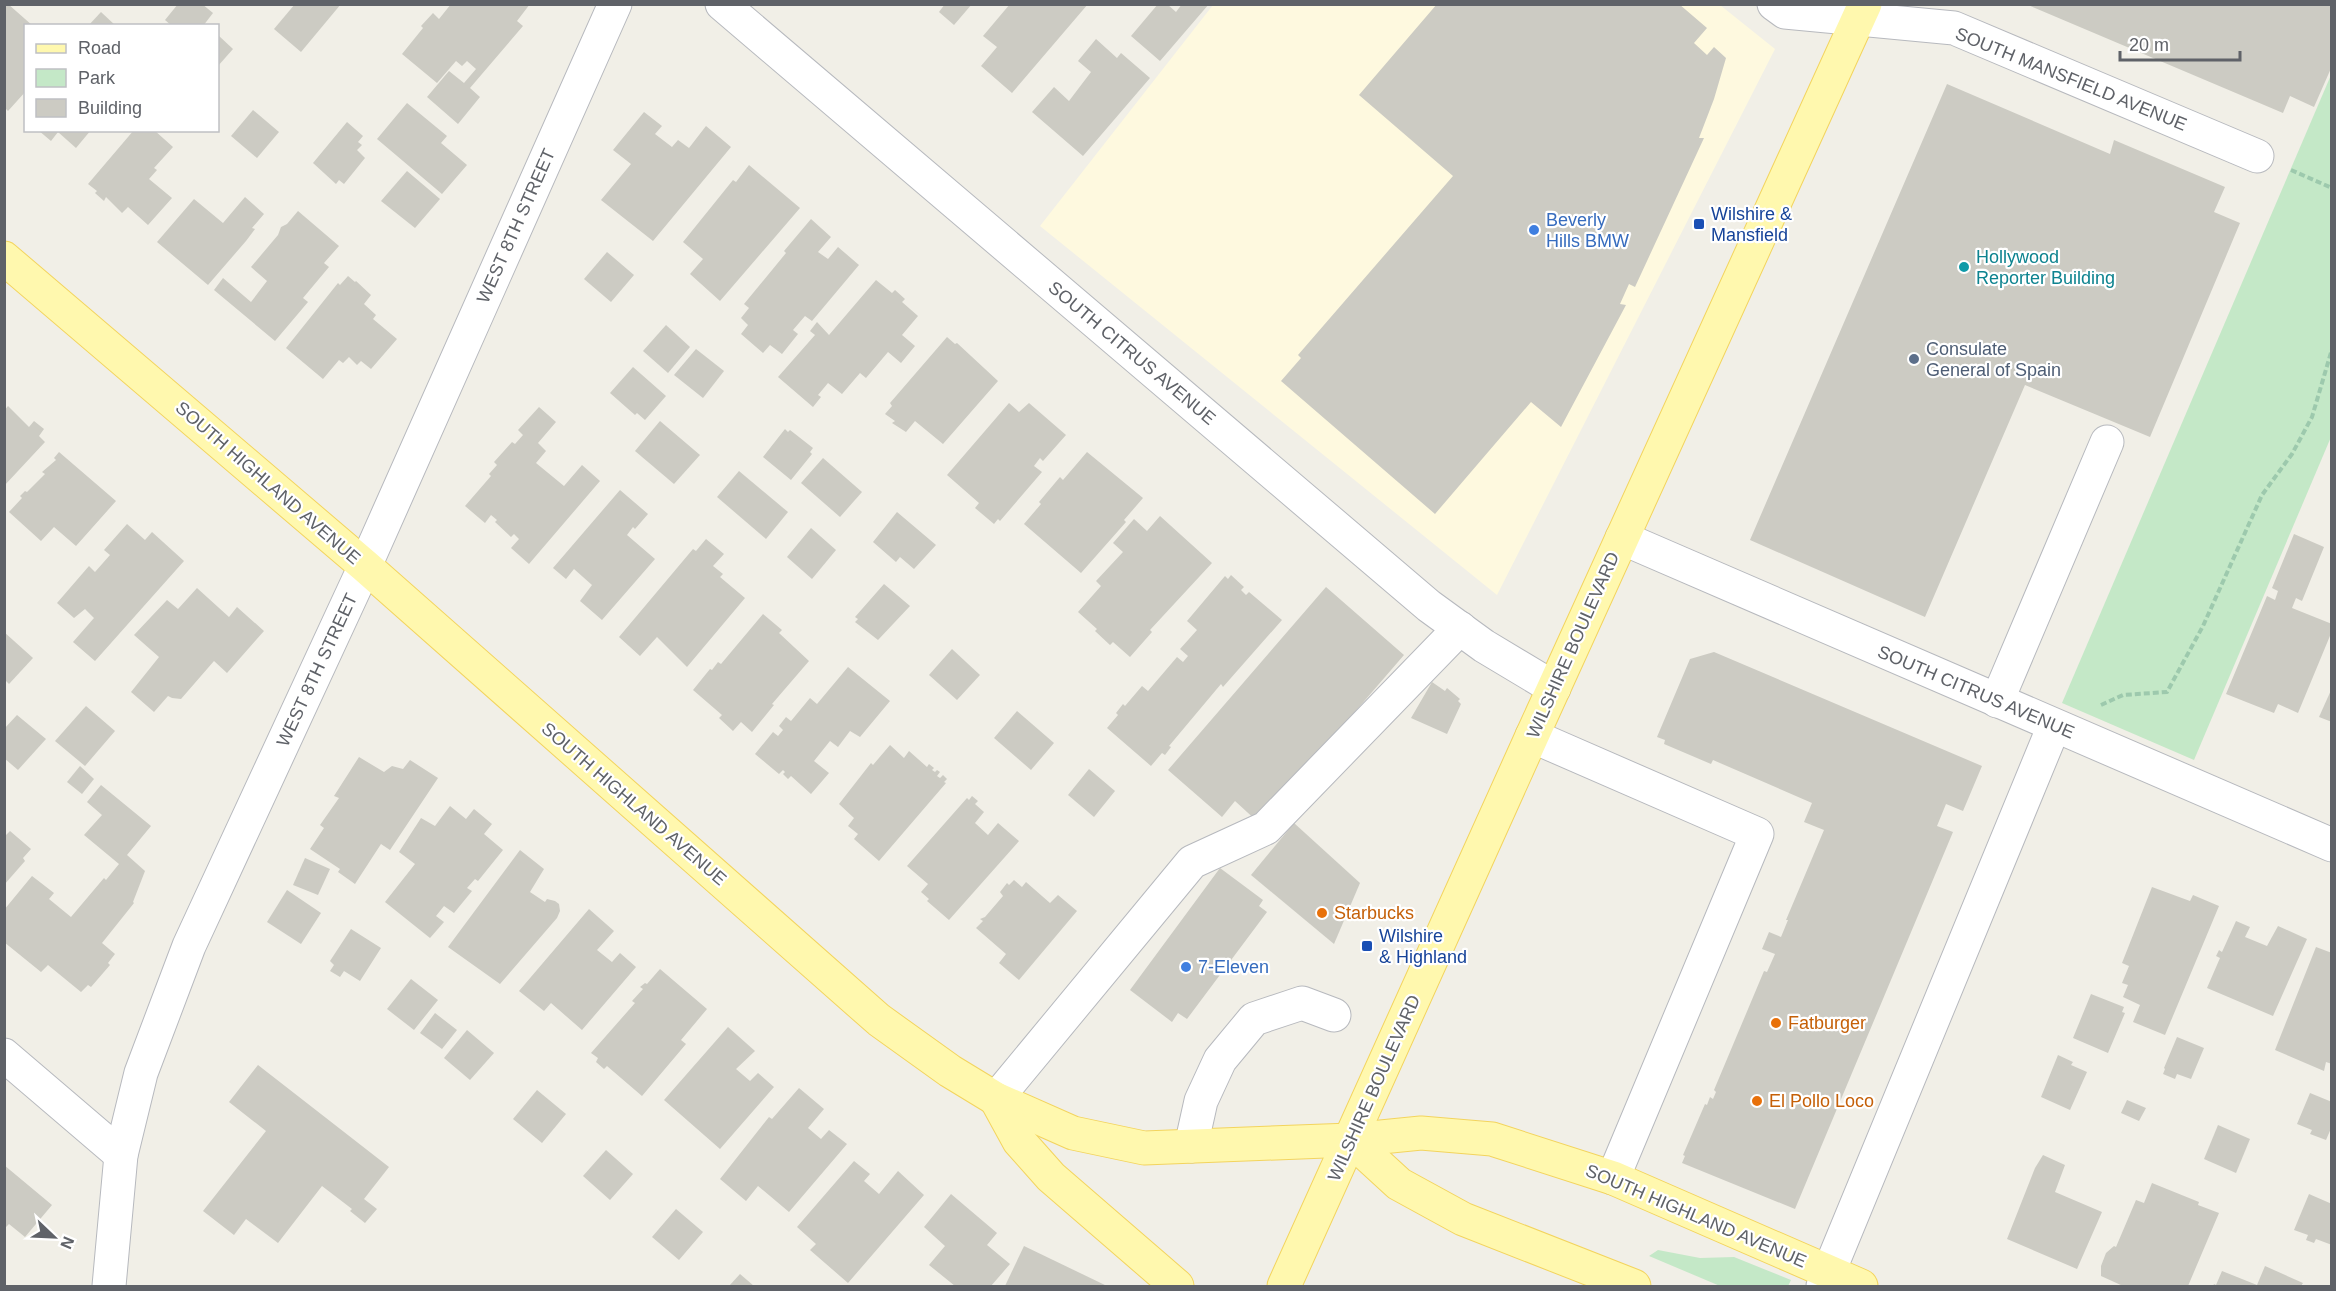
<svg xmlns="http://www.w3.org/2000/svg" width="2336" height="1291" font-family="Helvetica,sans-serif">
  <rect width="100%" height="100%" fill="#f1efe7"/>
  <!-- commercial -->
  <path fill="#fef9df" d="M1213,5H1720L1775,49L1497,595L1040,226Z"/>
  <!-- green -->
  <g fill="#c4e8c7">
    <path d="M2331,75V437L2194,760L2062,703Z"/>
    <path d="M1658,1250L1700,1258L1734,1257L1791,1280L1788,1286H1720L1649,1256Z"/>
  </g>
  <!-- building -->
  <g fill="#cccbc3">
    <path d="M4,4H8L33,26H26V91L8,111L4,107Z"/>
    <path d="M178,4H202L213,13L203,26H172L165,20Z"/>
    <path d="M295,4H341L301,52L274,29Z"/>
    <path d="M451,4H530L517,21L523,26L470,88L480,97L458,124L427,97L449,71L464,83L476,69L467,61L462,66L456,61L437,83L402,54L423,28L421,26L433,13L439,19Z"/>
    <path d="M945,4H972L954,25L939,12Z"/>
    <path d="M1010,4H1088L1012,93L981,66L997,47L983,36Z"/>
    <path d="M1158,4H1167L1176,12L1182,4H1209L1160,61L1131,36Z"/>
    <path d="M1437,4H1679L1707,28L1694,43L1707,55L1714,47L1726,58L1714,99L1699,138H1704L1635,287L1629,284L1620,304L1626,305L1561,427L1531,402L1435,514L1281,381L1301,358L1298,355L1453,176L1359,95Z"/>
    <path d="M2028,5H2332V66L2314,107L2290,96L2283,113Z"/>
    <path d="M101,12L116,26H88Z"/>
    <path d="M218,35L233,49L218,66Z"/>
    <path d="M1096,39L1117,58L1121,53L1150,78L1083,156L1032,112L1054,87L1069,101L1091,72L1078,61Z"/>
    <path d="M1947,84L2110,154L2114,140L2225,187L2214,212L2240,223L2150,437L2025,385L1925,617L1750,540Z"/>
    <path d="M407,103L447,136L441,143L467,165L442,194L377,139Z"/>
    <path d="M253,110L279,132L257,158L231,136Z"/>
    <path d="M644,112L662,126L655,134L672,147L678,140L689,148L706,126L731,147L653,241L601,200L631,164L613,150Z"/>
    <path d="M347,122L363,136L358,142L362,145L357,150L365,158L344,184L339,180L336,184L313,163Z"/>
    <path d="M38,130H91L76,148L58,132L51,141Z"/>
    <path d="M134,130H154L173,147L154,168L157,170L149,179L172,198L148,225L128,207L122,213L106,197L104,201L95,193L97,191L88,184Z"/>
    <path d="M749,165L800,208L720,301L690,274L703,259L683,242L733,180L736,182Z"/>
    <path d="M407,171L440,199L415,228L381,201Z"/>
    <path d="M245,197L264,214L252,228L255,229L246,241L208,285L157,242L194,199L223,223Z"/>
    <path d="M298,211L339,246L324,263L329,267L303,298L308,302L275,341L214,290L223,278L251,302L267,281L251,267L278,235L281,227L287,224Z"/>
    <path d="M811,219L831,237L818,252L828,259L838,247L859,265L812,321L805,316L793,330L798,334L782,354L770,345L763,353L741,334L748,325L741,318L749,308L744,304L786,253L784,251Z"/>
    <path d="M607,252L634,275L611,302L584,279Z"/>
    <path d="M348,276L355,282L356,281L371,295L364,304L376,315L373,319L397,339L371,369L361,361L357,365L349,357L343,363L339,360L323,379L286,348L338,283L340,285Z"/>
    <path d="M876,280L892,293L895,290L905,299L902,302L918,316L902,335L915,346L901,363L888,352L866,378L860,373L842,394L828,383L818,395L821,397L813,407L778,377L815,335L810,331L817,322L829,335Z"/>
    <path d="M666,325L690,347L668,373L643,351Z"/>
    <path d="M947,337L955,344L957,343L998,381L943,444L915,421L906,432L892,423L895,421L885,414L892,406L890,403Z"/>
    <path d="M696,349L724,371L703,398L674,375Z"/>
    <path d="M633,367L666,396L645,420L637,413L635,415L610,393Z"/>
    <path d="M1009,403L1019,412L1029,403L1066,435L1043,461L1040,458L1034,466L1042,472L1000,521L998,519L994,524L975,508L979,503L947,475Z"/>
    <path d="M8,406L29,427L34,421L44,429L39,436L45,442L4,486V411Z"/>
    <path d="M539,407L556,422L538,443L546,451L536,463L564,486L582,465L600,481L529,564L511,548L519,539L514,534L511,537L495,522L497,520L491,515L485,523L465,506L491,476L489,474L497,465L494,462L512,442L515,444L523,435L518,430Z"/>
    <path d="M660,421L700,455L674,484L635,451Z"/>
    <path d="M785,429L788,432L790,430L813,448L810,452L812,454L791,480L763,457Z"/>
    <path d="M59,452L116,501L76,546L54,527L41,541L9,512L22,498L20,496L25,491L27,492L45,474L42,472L56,460L54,458Z"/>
    <path d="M1087,452L1143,498L1124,520L1126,522L1081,573L1024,524L1041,504L1039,502L1060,477L1063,480Z"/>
    <path d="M823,458L862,492L840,517L801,483Z"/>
    <path d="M739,471L788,512L766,539L717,497Z"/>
    <path d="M620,490L648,514L635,529L633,527L627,535L655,559L602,620L580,601L592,585L574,569L566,579L553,568Z"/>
    <path d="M897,512L936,545L914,569L900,557L896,562L873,542Z"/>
    <path d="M1160,516L1212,563L1150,630L1152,632L1130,657L1113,642L1110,645L1095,631L1097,629L1078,612L1101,586L1096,581L1123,552L1113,543L1134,519L1147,531Z"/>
    <path d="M127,524L145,540L152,532L184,561L95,661L73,642L94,618L85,609L74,618L57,603L89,566L95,572L110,555L104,550Z"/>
    <path d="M811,528L836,550L812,579L787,557Z"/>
    <path d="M2294,534L2324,547L2302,601L2296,598L2292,608L2332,624V631L2298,713L2278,704L2274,713L2226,694L2267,596L2275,600L2278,591L2272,588Z"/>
    <path d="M706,539L724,554L713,566L723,574L720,577L745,598L687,667L657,637L640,656L619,637L693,549L696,551Z"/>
    <path d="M1231,575L1244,587L1241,590L1246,595L1249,592L1282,620L1223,687L1221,684L1169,746L1171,747L1165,755L1162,753L1151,766L1107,728L1118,715L1116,713L1123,704L1125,706L1142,686L1148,691L1177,657L1183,662L1188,656L1180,649L1197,630L1187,621L1225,576L1228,579Z"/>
    <path d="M884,584L910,606L878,640L855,622L858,619L855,617Z"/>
    <path d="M1326,587L1404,655L1259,823L1235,801L1222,817L1168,770Z"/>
    <path d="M197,588L229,617L237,607L264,631L227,673L214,661L181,699L172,698L168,696L154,712L131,692L159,657L134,635L167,600L178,609Z"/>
    <path d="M763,614L782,630L779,633L809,661L772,704L774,705L752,732L741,722L733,731L719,718L722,715L693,690L710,669L712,670L718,662L721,664Z"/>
    <path d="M4,632L33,658L9,684L4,679Z"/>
    <path d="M952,649L980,675L957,700L929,675Z"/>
    <path d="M1714,652L1982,766L1963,811L1946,804L1937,826L1953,832L1795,1209L1682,1163L1685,1156L1683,1155L1705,1104L1707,1105L1710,1097L1713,1099L1716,1092L1714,1090L1764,971L1767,972L1775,954L1762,949L1769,932L1781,937L1788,920H1786L1824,830L1804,822L1812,803L1713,760L1711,764L1664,744L1665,740L1657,737L1690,659Z"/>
    <path d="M848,667L890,701L860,737L850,731L838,747L830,741L814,761L829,773L811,794L791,776L788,779L783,774L785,772L783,770L779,774L755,754L773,732L778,736L783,730L779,726L786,717L791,721L810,698L817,704Z"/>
    <path d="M1432,682L1445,691L1447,688L1460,699L1458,701L1461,704L1447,734L1411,718Z"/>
    <path d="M2332,688V722L2319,717Z"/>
    <path d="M86,706L115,731L85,766L55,741Z"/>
    <path d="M1017,711L1054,743L1031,770L994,738Z"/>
    <path d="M17,715L46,739L18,770L4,758V729Z"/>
    <path d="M890,745L904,758L909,751L927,767L929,764L934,768L932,770L935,772L937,770L940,772L937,776L940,778L943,775L947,779L944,782L946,783L879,861L854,839L858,834L848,826L854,818L839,804L871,763L873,765Z"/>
    <path d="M359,757L384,772L392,766L403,769L410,760L438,778L390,850L381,844L355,884L338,872L340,869L310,849L324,828L320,825L339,798L334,796Z"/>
    <path d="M80,766L94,779L82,794L67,782Z"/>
    <path d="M1089,769L1115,791L1094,817L1068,795Z"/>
    <path d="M101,785L151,826L127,855L145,871L133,902L134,903L102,943L115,954L108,963L110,965L91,987L88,985L81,992L48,965L41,972L4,942V910L32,876L54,893L49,899L71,917L104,878L106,880L119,864L84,835L102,815L87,802Z"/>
    <path d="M972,796L978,801L975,804L984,812L975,823L988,835L998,823L1019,841L949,920L927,901L929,899L921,892L928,884L907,866L967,798L969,800Z"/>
    <path d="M450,806L466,819L474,809L492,824L484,834L503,850L478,881L475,879L467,888L472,891L454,913L444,906L436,916L444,922L430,938L385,902L415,864L399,852L421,818L435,826Z"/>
    <path d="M1294,823L1360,883L1334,944L1251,875Z"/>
    <path d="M10,831L31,849L23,858L25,861L4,885V837Z"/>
    <path d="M520,850L544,869L530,892L545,902L547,899L555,901L559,904L560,911L557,918L500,984L448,947Z"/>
    <path d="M305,858L330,869L318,895L293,885Z"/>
    <path d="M1220,868L1263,900L1259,906L1267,912L1187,1019L1178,1013L1172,1022L1130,990Z"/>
    <path d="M1014,880L1022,887L1026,882L1050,903L1058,895L1077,911L1019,980L999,963L1006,954L976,928L983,921L980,919L985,917L1003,896L1000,892L1007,883L1009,885Z"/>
    <path d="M2152,887L2190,901L2193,895L2219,906L2165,1035L2133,1022L2140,1005L2123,997L2128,985L2122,983L2129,966L2122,963Z"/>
    <path d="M287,890L321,913L301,944L267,922Z"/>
    <path d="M589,909L614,931L597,950L612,962L620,953L636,967L582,1030L551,1003L544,1011L519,991Z"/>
    <path d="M2236,921L2250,927L2245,937L2267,946L2278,926L2307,939L2273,1016L2207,988L2220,958L2216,956L2219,950L2222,952Z"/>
    <path d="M351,929L381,948L360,981L344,971L340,977L330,971L334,965L330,961Z"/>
    <path d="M2316,947L2332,953V1064L2326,1062L2324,1071L2275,1050Z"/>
    <path d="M660,969L707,1009L681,1040L686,1044L642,1096L607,1066L604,1069L596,1062L598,1058L591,1053L635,1003L632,1001L643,989L640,987L645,983L647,984Z"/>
    <path d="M411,979L438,1000L414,1030L387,1009Z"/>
    <path d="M2091,994L2124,1007L2122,1012L2125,1013L2108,1053L2073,1038Z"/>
    <path d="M435,1013L457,1030L442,1049L420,1033Z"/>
    <path d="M728,1027L755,1051L736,1069L750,1081L758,1073L774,1087L720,1149L664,1100Z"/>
    <path d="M467,1030L494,1053L470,1080L444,1058Z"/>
    <path d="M2177,1037L2204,1048L2191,1079L2177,1074L2175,1079L2163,1074L2165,1069L2164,1068Z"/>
    <path d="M2058,1055L2073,1062L2071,1065L2087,1072L2070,1110L2041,1097Z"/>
    <path d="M258,1065L389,1167L364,1199L377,1209L365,1223L350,1211L352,1209L322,1186L278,1243L246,1219L234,1235L203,1211L266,1131L229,1102Z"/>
    <path d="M799,1088L824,1109L808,1128L821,1139L829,1130L847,1144L789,1212L758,1186L746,1201L720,1179L769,1117L772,1119Z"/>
    <path d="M537,1090L566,1114L542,1143L513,1119Z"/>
    <path d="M2310,1093L2332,1102V1126L2326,1140L2310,1134L2312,1130L2297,1124Z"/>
    <path d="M2127,1100L2146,1108L2139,1121L2121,1113Z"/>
    <path d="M2218,1125L2250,1139L2236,1173L2204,1159Z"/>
    <path d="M606,1150L633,1174L610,1200L583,1176Z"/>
    <path d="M2043,1155L2065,1165L2055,1192L2102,1212L2077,1269L2007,1239L2035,1168Z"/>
    <path d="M854,1161L870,1174L864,1181L879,1194L898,1171L924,1195L848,1283L810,1250L816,1244L797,1227Z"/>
    <path d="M4,1165L52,1205L25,1237L9,1224L4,1229Z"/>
    <path d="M2152,1183L2199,1202L2198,1205L2219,1213L2188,1286H2123L2101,1276V1266L2106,1253L2114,1246L2116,1247L2136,1200L2144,1203Z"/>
    <path d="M951,1194L997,1233L987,1245L1010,1264L991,1286H955L929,1265L945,1246L924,1227Z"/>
    <path d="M2309,1194L2332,1204V1245L2316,1239L2314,1243L2306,1240L2308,1235L2294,1230Z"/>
    <path d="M676,1209L703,1232L679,1260L652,1237Z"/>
    <path d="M1024,1246L1107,1286H1005Z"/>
    <path d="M2265,1266L2303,1283L2301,1286H2213L2214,1284L2216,1285L2222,1271L2257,1285Z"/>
    <path d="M740,1274L754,1286H729Z"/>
  </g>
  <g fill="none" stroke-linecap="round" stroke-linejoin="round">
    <!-- minor casing -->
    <g stroke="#b7b9be" stroke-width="35">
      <g id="minor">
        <path d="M722,4L1429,606L1484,646L1554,688"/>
        <path d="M1774,4L1785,12L1954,28L2257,156"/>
        <path d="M1622,538L2332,845"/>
        <path d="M1997,701L2107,442"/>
        <path d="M1532,736L1757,834L1613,1178"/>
        <path d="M4,1055L121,1155"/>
        <path d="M996,1099L1192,862L1266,828L1460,628"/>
        <path d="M1191,1146L1201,1101L1220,1060L1254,1019L1302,1003L1334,1015"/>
        <path d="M109,1286L121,1155L141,1073L189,946L365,566L615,4"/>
        <path d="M1823,1286L2054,726"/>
      </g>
    </g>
    <!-- major casing -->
    <g stroke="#f3d45e" stroke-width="35">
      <g id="major">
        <path d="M4,258L365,566L879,1020L950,1071L996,1099L1073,1133L1144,1148L1351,1140L1421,1133L1492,1139L1613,1178L1861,1286"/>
        <path d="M996,1099L1019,1141L1051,1177L1177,1286"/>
        <path d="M1351,1140L1399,1184L1463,1219L1634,1286"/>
        <path d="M1284,1286L1532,736L1865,4"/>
      </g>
    </g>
    <!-- path -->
    <g stroke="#9dc9ad" stroke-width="4" stroke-dasharray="6 3" stroke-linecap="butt">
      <path d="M2291,170L2332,188"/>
      <path d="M2101,705L2123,695L2167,692L2203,626L2262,495L2292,454L2312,417L2332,349"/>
    </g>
    <!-- minor -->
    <use href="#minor" stroke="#fff" stroke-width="33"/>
    <!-- major -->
    <use href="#major" stroke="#fff8ae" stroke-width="33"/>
  </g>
  <!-- markers -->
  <g fill="#1a4fb4" stroke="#fff" stroke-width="2">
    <rect x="1693" y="218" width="12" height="12" rx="3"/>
    <rect x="1361" y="940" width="12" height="12" rx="3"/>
  </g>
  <g fill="#3f7fe0" stroke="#fff" stroke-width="2">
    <circle cx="1534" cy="230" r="6"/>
    <circle cx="1186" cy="967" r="6"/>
  </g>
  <circle fill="#0f9aa8" stroke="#fff" stroke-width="2" cx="1964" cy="267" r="6"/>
  <circle fill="#5c6f8a" stroke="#fff" stroke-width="2" cx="1914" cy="359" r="6"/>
  <g fill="#e8710a" stroke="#fff" stroke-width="2">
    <circle cx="1322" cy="913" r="6"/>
    <circle cx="1776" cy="1023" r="6"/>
    <circle cx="1757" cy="1101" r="6"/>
  </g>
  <g text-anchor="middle" stroke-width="4.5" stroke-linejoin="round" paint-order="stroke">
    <!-- street labels -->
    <g font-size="18" fill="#5f6268" stroke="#fff">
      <text transform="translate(2071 79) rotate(22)" y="6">SOUTH MANSFIELD AVENUE</text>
      <text transform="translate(516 226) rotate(-66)" y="6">WEST 8TH STREET</text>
      <text transform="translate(1132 353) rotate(40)" y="6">SOUTH CITRUS AVENUE</text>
      <text transform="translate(268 483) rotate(41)" y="6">SOUTH HIGHLAND AVENUE</text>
      <text transform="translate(1573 645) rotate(-66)" y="6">WILSHIRE BOULEVARD</text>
      <text transform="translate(317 670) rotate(-65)" y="6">WEST 8TH STREET</text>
      <text transform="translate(1976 692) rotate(23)" y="6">SOUTH CITRUS AVENUE</text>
      <text transform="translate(634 804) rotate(41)" y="6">SOUTH HIGHLAND AVENUE</text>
      <text transform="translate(1374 1088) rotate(-66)" y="6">WILSHIRE BOULEVARD</text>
      <text transform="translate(1696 1216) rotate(23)" y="6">SOUTH HIGHLAND AVENUE</text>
    </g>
    <!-- transit labels -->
    <g font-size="18" fill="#164399" stroke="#fff" text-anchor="start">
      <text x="1711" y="220">Wilshire &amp;<tspan x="1711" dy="21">Mansfield</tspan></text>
      <text x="1379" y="942">Wilshire<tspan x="1379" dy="21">&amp; Highland</tspan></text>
    </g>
    <!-- shop labels -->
    <g font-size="18" fill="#366cbe" stroke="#fff" text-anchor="start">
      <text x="1546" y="226">Beverly<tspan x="1546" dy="21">Hills BMW</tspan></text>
      <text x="1198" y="973">7-Eleven</text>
    </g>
    <!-- culture labels -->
    <g font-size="18" fill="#0d838f" stroke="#fff" text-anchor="start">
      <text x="1976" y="263">Hollywood<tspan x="1976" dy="21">Reporter Building</tspan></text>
    </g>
    <!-- service labels -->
    <g font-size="18" fill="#4e5e75" stroke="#fff" text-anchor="start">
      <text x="1926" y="355">Consulate<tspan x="1926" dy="21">General of Spain</tspan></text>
    </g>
    <!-- food labels -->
    <g font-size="18" fill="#c56008" stroke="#fff" text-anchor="start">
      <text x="1334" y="919">Starbucks</text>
      <text x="1788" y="1029">Fatburger</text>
      <text x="1769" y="1107">El Pollo Loco</text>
    </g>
  </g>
  <!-- border -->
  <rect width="2336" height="1291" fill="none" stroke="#5f6268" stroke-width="12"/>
  <!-- legend -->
  <rect x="24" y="24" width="195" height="108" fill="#ffffff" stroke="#bfc0c3" stroke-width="1.5"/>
  <rect x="36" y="44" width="30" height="9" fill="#fff8ae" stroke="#bfc0c3" stroke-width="1.5"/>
  <text x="78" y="54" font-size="18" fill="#5f6268">Road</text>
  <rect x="36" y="69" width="30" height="18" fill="#c4e8c7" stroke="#bfc0c3" stroke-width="1.5"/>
  <text x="78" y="84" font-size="18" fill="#5f6268">Park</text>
  <rect x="36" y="99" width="30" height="18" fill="#cccbc3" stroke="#bfc0c3" stroke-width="1.5"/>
  <text x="78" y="114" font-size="18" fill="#5f6268">Building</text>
  <!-- north arrow -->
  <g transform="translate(54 1237) rotate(113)" stroke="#ffffff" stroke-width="4.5" paint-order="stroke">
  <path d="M0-4.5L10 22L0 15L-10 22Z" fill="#5f6268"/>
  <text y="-9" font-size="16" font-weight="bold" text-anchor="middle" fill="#5f6268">N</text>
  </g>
  <!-- scale -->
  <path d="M2120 51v9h120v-9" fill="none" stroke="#5f6268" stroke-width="3"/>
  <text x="2129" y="51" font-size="18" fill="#5f6268" stroke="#ffffff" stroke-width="4.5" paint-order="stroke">20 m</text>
</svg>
